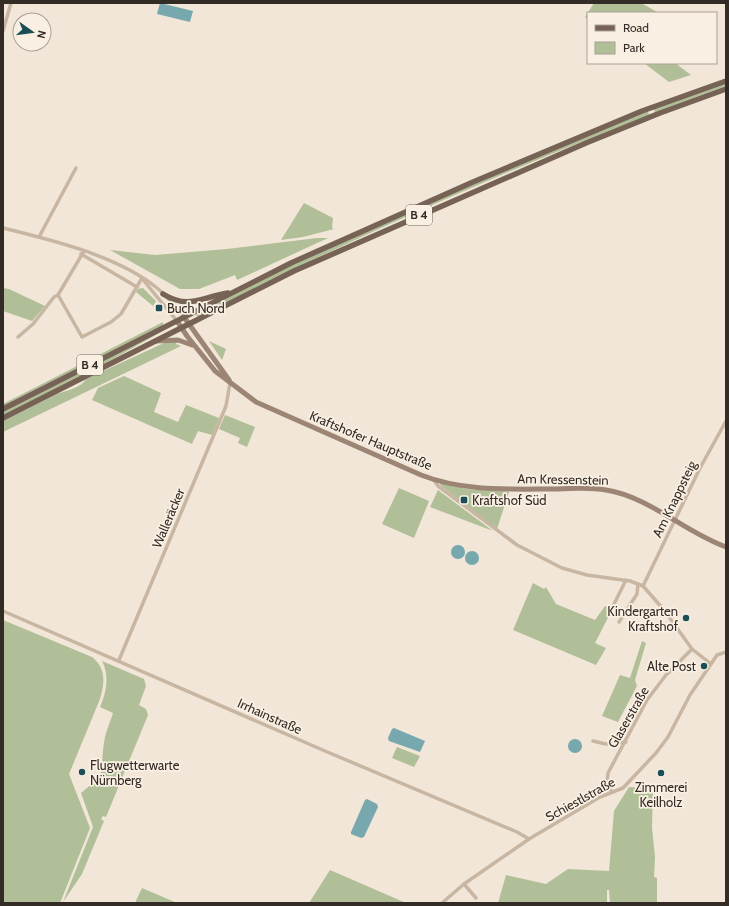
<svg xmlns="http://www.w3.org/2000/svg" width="729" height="906" font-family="Cabin,sans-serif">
  <rect width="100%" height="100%" fill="#f1e6d7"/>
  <!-- green -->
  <g fill="#b0bf97">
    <path d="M594,3H641L659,13H588V20L585,17Z"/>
    <path d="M644,63H675L691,75L669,82Z"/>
    <path d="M726,82V86L655,112L653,109Z"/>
    <path d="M648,111L649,115C497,174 343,242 198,317L196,315L277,272L437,200Z"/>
    <path d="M304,203L333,218L332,228L334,229L303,237L281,240Z"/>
    <path d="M317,238H328L237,280L235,275L199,289H180L110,250L155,255L227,249Z"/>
    <path d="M3,288L9,289L45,306L32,321L3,311Z"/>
    <path d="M143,288L156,301L153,306L136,292L138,289Z"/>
    <path d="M163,322V325L3,406V404Z"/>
    <path d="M168,328L90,372L3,415V411Z"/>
    <path d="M177,341L176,344L181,346L3,432V421L59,393C67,391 82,387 86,379L164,343Z"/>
    <path d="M209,341L226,349L222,360Z"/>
    <path d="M124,376L161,393L154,412L178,422L186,405L219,418L212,435L198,431L192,444L92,400L98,388Z"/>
    <path d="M225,415L255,427L247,447L238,443L240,438L219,429Z"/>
    <path d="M441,483L466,489L509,492L497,529L440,485Z"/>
    <path d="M399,488L429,501L414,538L382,524Z"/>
    <path d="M438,490L493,531L430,507Z"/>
    <path d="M533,583L544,589L546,587L556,604L595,620L605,606L612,610L595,643L606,648L596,665L513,630Z"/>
    <path d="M3,620L92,657C106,668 105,683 100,699L69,774L90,828L60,903H3Z"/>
    <path d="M642,641L646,643L635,680L637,686L618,722L602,716L620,675L630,678Z"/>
    <path d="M102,661L144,679L146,686L139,705L146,709L148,715L106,817L103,816L101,819L104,821L82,874L63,902L93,827L81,793C110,769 99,775 104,743C105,733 110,723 113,713L100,707C106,693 110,676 102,661Z"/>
    <path d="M397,747L420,756L414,767L392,758Z"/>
    <path d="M629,787L653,789L652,828L655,857L654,877L657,878V903H610L609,890H607V903H498L506,875L546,884L568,869L609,871L614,811Z"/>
    <path d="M330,870L406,903H309Z"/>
    <path d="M142,888L177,903H135Z"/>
  </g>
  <!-- water -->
  <g fill="#76a8ae">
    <path d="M160,3L193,11L190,22L157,14Z"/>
    <circle cx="458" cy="552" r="7"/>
    <circle cx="472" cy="558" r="7"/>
    <path d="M394,728L425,741L420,752L389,741L388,738L392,729Z"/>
    <circle cx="575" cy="746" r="7"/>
    <path d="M367,799L377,804L378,807L364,837L361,838L351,834V832L365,800Z"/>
  </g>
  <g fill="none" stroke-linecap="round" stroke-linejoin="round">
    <!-- street -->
    <g stroke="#c8b6a3" stroke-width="3.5">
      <path d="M3,31L11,3"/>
      <path d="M3,228C52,240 118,256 157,288C167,296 176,307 184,317"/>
      <path d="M39,237L76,168"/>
      <path d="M81,254L137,287"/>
      <path d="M144,281L177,321"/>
      <path d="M58,295L82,337L111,322L121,314L142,278"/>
      <path d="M18,337L33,324L54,297L58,295L84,251"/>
      <path d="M434,480L438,486L517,545L562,568L587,575L630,581L643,586L664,610L692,649L711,664"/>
      <path d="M643,586L700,468L726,421"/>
      <path d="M612,608L626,580"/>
      <path d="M3,611L325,751L517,832L529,839"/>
      <path d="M619,622L637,594L638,584"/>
      <path d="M119,660L226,406L230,383"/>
      <path d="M593,741L606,744L626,742"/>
      <path d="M611,791L607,782L608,773L647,700L666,675L692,649"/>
      <path d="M600,797L599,794L607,782"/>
      <path d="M464,884L476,898"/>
      <path d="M442,903L464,884L529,839L600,797L623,788L656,753L668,737L690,695L717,655L726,652"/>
    </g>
    <!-- secondary -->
    <g stroke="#9c8575" stroke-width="5">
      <path d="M184,317L229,380"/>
      <path d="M177,321L187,336L215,371L256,402L421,475C464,492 512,489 557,489C573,488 590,487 606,490C650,497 684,532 726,547"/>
      <path d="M156,341L178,340L192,345"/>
    </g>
    <!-- primary -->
    <g stroke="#766356" stroke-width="5.5">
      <path d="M163,294C189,310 202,297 228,293"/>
      <path d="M3,409L291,263L473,182L642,111L726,81"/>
      <path d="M3,418L294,271L586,143L660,113L726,89"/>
    </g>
  </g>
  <!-- markers -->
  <g fill="#1b4e55" stroke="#f9f0e3" stroke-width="1.5">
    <rect x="155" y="304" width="8" height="8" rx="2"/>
    <rect x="460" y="496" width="8" height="8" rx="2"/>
    <circle cx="686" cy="618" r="4"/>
    <circle cx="704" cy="666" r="4"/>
    <circle cx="82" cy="772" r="4"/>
    <circle cx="661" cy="773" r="4"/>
  </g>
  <g text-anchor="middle" stroke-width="3.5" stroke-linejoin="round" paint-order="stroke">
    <!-- shield labels -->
    <g fill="#f9f0e3" stroke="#6e665e" stroke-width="1">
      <rect x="406" y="205" width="26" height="20" rx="3"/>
      <rect x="77" y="355" width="26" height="20" rx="3"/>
    </g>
    <g font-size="12" font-weight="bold" fill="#332b25">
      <text x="419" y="219">B 4</text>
      <text x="90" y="369">B 4</text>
    </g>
    <!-- poi labels -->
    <g font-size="13" fill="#332b25" stroke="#f9f0e3" text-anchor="start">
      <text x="167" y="313">Buch Nord</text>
      <text x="472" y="505">Kraftshof Süd</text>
      <text x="678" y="616" text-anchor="end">Kindergarten<tspan x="678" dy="15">Kraftshof</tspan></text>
      <text x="696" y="671" text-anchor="end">Alte Post</text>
      <text x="90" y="770">Flugwetterwarte<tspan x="90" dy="15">Nürnberg</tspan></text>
      <text x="661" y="792" text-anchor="middle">Zimmerei<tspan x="661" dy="15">Keilholz</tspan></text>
    </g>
    <!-- street labels -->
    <g font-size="13" fill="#332b25" stroke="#f9f0e3">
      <text transform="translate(371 440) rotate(23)" y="5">Kraftshofer Hauptstraße</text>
      <text transform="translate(563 479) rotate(1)" y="5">Am Kressenstein</text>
      <text transform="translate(674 499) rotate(-64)" y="5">Am Knappsteig</text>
      <text transform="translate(168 518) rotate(-67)" y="5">Walleräcker</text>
      <text transform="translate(270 716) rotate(24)" y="5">Irrhainstraße</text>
      <text transform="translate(628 717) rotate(-60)" y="5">Glaserstraße</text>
      <text transform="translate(580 799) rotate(-29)" y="5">Schiestlstraße</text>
    </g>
  </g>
  <!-- border -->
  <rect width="729" height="906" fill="none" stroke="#332b25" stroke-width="8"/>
  <!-- legend -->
  <rect x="587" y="12" width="130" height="52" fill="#f9f0e3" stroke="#aaa197"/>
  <rect x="595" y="25" width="20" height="6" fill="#766356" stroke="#aaa197"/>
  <text x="623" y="32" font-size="12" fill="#332b25">Road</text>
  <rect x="595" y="42" width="20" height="12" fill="#b0bf97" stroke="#aaa197"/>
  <text x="623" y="52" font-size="12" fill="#332b25">Park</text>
  <!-- north arrow -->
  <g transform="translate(32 32) rotate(104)"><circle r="19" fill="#f9f0e3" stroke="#aaa197"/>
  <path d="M0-3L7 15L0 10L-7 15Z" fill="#1b4e55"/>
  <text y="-6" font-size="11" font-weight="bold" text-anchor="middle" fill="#332b25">N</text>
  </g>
</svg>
